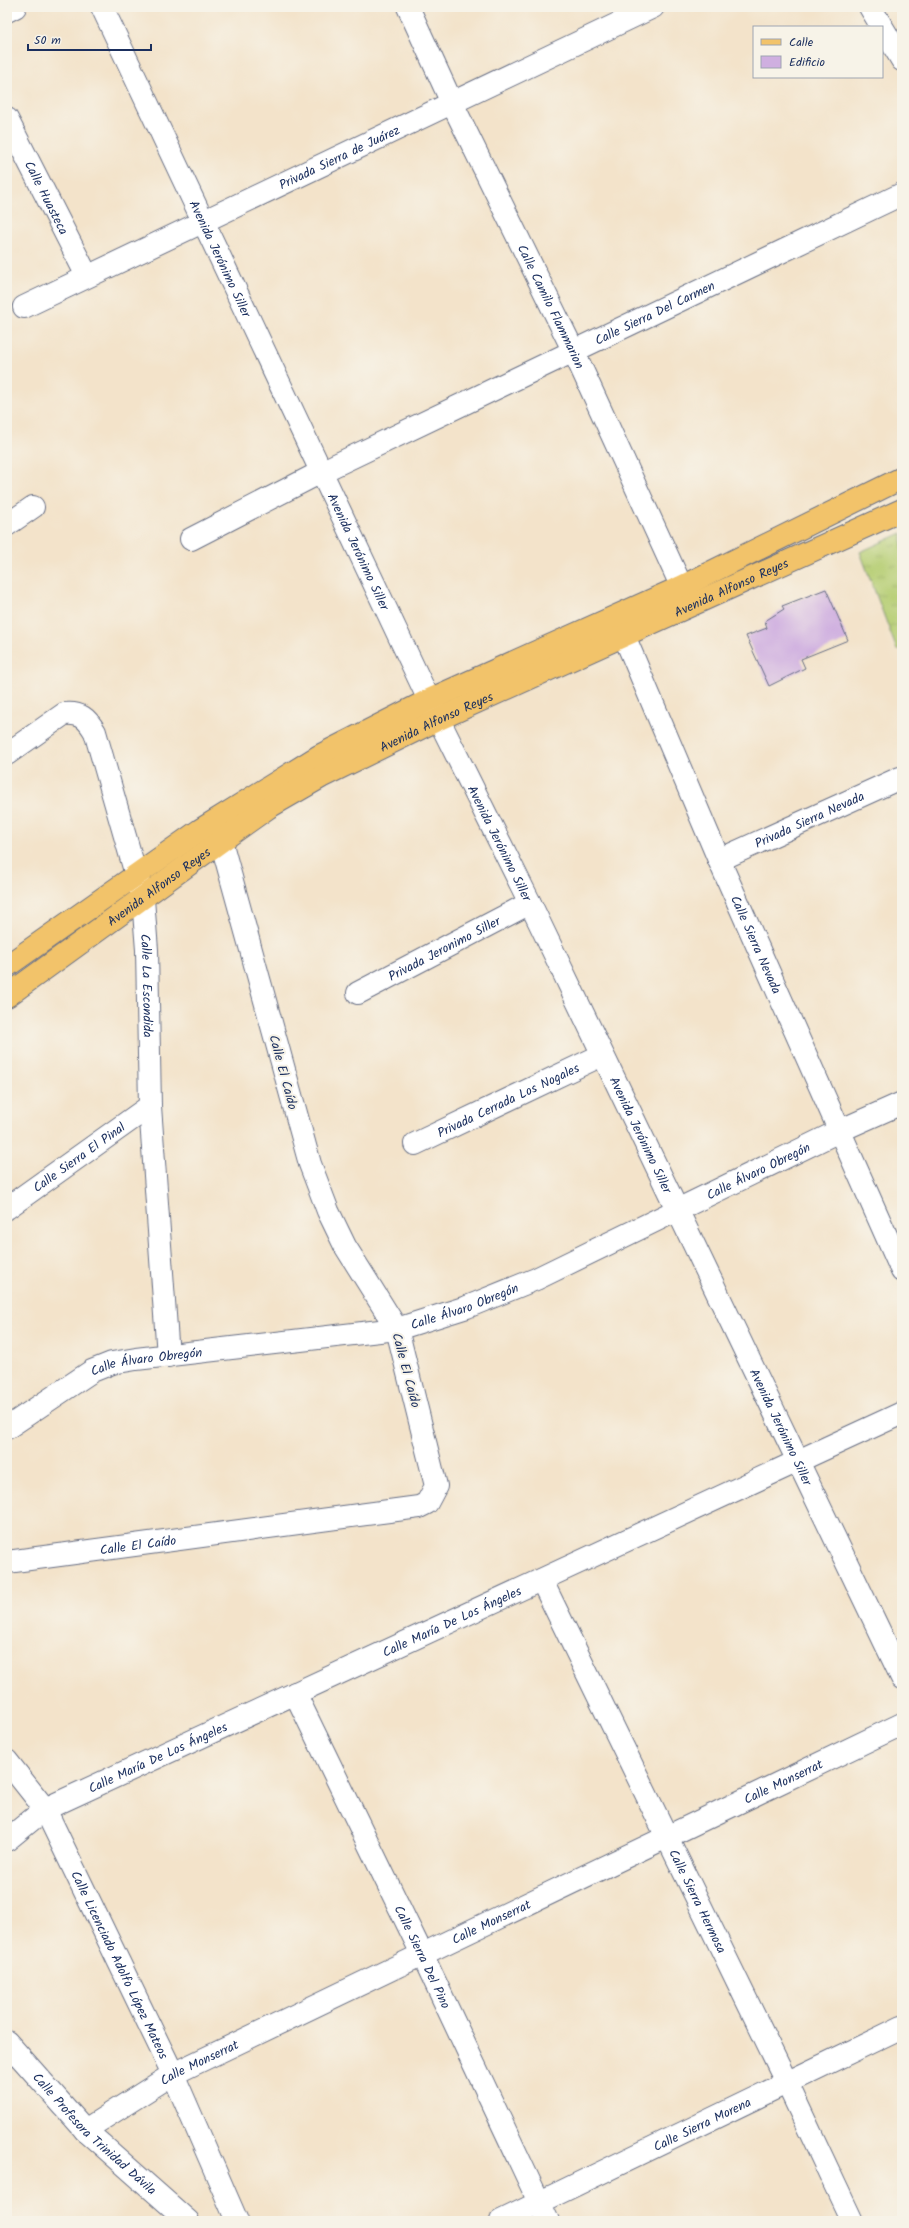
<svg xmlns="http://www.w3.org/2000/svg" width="909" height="2228" font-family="Kalam,sans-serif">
  <defs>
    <pattern id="grass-tufts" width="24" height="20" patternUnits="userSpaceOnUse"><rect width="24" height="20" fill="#b6ce73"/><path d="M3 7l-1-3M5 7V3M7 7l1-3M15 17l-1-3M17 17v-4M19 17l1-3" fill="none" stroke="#9cb166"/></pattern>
  </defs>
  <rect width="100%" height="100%" fill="#f7f3e8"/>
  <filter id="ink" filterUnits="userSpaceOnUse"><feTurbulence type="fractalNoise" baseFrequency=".025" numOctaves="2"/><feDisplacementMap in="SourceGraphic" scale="8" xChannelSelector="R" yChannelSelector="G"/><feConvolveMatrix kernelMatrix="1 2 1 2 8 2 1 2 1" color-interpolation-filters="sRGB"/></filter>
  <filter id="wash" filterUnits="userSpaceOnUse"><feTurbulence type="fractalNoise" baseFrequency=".012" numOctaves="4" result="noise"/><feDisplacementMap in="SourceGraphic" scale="16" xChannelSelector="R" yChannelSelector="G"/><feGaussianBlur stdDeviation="0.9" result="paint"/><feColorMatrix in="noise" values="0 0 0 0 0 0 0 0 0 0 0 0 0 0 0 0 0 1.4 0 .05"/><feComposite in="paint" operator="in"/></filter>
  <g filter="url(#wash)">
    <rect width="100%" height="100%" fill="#f3e3ca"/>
    <!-- grass -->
    <path fill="url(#grass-tufts)" stroke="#687e68" d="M902,533V649L897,650L860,552Z"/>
    <g id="blocks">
      <!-- building -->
      <path fill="#cfafe0" d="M826,589L848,640L801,659L805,668L769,686L746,636L767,628L765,621L784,609L782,606Z"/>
    </g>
  </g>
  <g filter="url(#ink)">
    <use href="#blocks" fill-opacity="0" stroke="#676e84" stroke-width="1"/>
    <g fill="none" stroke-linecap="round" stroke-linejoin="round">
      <!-- minor casing -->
      <g stroke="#676e84" stroke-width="24">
        <g id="minor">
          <path id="s1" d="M102,7L429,700L530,903L902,1678"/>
          <path id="s2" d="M408,7L452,103L574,352L690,605"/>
          <path d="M870,7L902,60"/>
          <path d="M7,11L15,7"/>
          <path id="s3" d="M7,119L87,276"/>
          <path id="s4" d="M24,307L653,7"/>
          <path d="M7,525L33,507"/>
          <path id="s5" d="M191,539L321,472L902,194"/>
          <path id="s6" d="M617,619L719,860L902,1271"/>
          <path id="s7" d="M7,754L64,714C80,712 87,718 95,732L143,899L147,950L150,1106L168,1356"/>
          <path id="s8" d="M719,860L900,778"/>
          <path id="s9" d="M358,993L530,903"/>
          <path id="s10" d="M415,1144L602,1055"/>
          <path id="s11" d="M7,1208L150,1106"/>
          <path id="s12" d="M7,1428L92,1371L112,1363L136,1359L397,1329L467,1307L536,1279L839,1131L902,1103"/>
          <path id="s13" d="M7,1562L419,1507L427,1503L436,1486L397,1329L345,1246L328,1211L310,1164L221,841"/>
          <path id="s14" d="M542,1581L787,2083L852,2221"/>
          <path id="s15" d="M295,1693L422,1954L548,2221"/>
          <path id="s16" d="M7,1761L45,1809L173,2074L237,2221"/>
          <path id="s17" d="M7,1840L45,1809L902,1413"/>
          <path id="s18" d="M7,2042L85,2130L188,2221"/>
          <path id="s19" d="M85,2130L173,2074L902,1724"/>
          <path id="s20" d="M501,2221L902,2027"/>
        </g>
      </g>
      <!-- major casing -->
      <g stroke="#676e84" stroke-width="24">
        <g id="major">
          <path d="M7,966L200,830L319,756L429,700L681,587L902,478"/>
          <path id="s21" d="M7,996L221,841L269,807L321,777L439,719L902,510"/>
        </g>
      </g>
      <!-- minor -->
      <use href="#minor" stroke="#fff" stroke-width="22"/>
      <!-- major -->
      <use href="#major" stroke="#f2c36a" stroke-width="22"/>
    </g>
  </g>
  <g text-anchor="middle" stroke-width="4" stroke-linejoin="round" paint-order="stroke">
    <!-- street labels -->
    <g font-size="13" fill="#1b2f5e" stroke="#f7f3e8">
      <text dy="5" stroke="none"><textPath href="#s4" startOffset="349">Privada Sierra de Juárez</textPath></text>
      <text dy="5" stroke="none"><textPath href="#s3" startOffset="88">Calle Huasteca</textPath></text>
      <text dy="5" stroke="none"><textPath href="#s1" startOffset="278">Avenida Jerónimo Siller</textPath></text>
      <text dy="5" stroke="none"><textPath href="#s2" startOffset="332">Calle Camilo Flammarion</textPath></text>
      <text dy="5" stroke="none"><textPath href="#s5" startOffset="516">Calle Sierra Del Carmen</textPath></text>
      <text dy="5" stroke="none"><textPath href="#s1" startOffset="602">Avenida Jerónimo Siller</textPath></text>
      <text dy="5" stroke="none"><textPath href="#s21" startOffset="835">Avenida Alfonso Reyes</textPath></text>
      <text dy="5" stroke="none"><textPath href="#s21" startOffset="511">Avenida Alfonso Reyes</textPath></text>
      <text dy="5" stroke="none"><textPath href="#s8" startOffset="99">Privada Sierra Nevada</textPath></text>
      <text dy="5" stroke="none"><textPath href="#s1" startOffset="926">Avenida Jerónimo Siller</textPath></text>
      <text dy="5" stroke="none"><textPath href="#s21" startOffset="187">Avenida Alfonso Reyes</textPath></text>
      <text dy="5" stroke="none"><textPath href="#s6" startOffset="354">Calle Sierra Nevada</textPath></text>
      <text dy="5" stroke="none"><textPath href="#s9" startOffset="97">Privada Jeronimo Siller</textPath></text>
      <text dy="5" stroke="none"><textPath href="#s7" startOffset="369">Calle La Escondida</textPath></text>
      <text transform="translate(284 1072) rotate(75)" y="5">Calle El Caído</text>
      <text dy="5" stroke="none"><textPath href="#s10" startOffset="103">Privada Cerrada Los Nogales</textPath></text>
      <text dy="5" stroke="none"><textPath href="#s1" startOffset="1250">Avenida Jerónimo Siller</textPath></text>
      <text dy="5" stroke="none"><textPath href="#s11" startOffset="88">Calle Sierra El Pinal</textPath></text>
      <text dy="5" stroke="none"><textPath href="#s12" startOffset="806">Calle Álvaro Obregón</textPath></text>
      <text dy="5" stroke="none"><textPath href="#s12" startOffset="482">Calle Álvaro Obregón</textPath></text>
      <text dy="5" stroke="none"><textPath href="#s12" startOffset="158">Calle Álvaro Obregón</textPath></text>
      <text transform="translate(407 1370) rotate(75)" y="5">Calle El Caído</text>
      <text dy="5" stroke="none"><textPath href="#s1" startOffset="1574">Avenida Jerónimo Siller</textPath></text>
      <text dy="5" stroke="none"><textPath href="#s13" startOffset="132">Calle El Caído</textPath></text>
      <text dy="5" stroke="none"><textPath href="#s17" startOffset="497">Calle María De Los Ángeles</textPath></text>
      <text dy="5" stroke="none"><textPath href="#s17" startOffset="173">Calle María De Los Ángeles</textPath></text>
      <text dy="5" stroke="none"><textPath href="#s19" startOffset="781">Calle Monserrat</textPath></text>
      <text dy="5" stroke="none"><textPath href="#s14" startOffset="356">Calle Sierra Hermosa</textPath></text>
      <text dy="5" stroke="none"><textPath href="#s19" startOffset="457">Calle Monserrat</textPath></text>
      <text dy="5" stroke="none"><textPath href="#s15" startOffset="293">Calle Sierra Del Pino</textPath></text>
      <text dy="5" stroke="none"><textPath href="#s16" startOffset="234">Calle Licenciado Adolfo López Mateos</textPath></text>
      <text dy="5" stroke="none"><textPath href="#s19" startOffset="133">Calle Monserrat</textPath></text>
      <text dy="5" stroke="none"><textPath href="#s20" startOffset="223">Calle Sierra Morena</textPath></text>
      <text dy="5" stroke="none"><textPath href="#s18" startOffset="127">Calle Profesora Trinidad Dávila</textPath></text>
    </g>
  </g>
  <!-- margin -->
  <rect width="909" height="2228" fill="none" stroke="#f7f3e8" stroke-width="24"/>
  <!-- legend -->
  <rect x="753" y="26" width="130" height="52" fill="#f7f3e8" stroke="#9fa5b1"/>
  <rect x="761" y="39" width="20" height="6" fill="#f2c36a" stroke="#9fa5b1"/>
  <text x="789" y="46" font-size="12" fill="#1b2f5e">Calle</text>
  <rect x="761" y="56" width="20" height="12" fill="#cfafe0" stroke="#9fa5b1"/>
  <text x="789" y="66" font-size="12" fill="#1b2f5e">Edificio</text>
  <!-- scale -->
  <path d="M28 44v6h123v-6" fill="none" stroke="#1b2f5e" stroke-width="2"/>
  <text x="34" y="44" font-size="12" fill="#1b2f5e" stroke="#f7f3e8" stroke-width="3" paint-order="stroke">50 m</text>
</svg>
